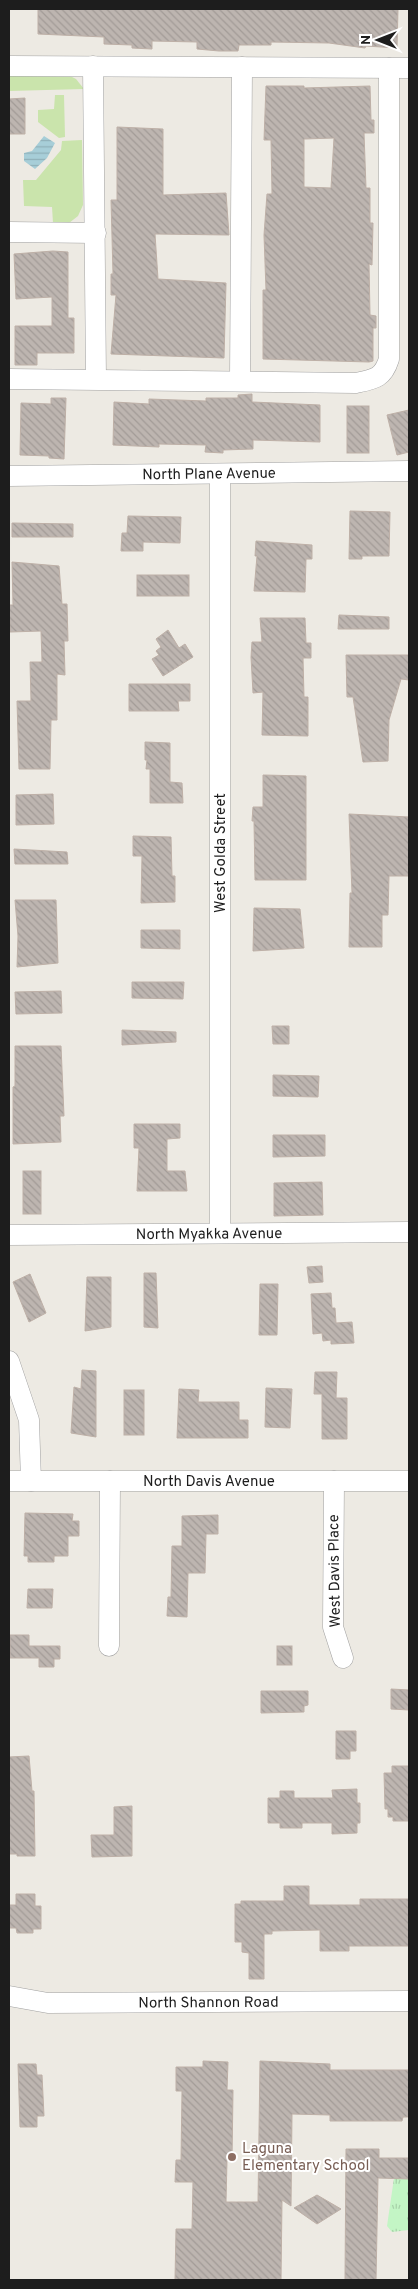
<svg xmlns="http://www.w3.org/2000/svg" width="418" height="2289" font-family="Overpass,sans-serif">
  <defs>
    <pattern id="park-tufts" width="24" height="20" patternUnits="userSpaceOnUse" patternTransform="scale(1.25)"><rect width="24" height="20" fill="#c3f5c5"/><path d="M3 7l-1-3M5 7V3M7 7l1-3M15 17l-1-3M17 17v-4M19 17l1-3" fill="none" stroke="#a7d2a9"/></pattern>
    <pattern id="water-rules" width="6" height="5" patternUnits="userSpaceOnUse" patternTransform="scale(1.25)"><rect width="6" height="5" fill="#a7ced8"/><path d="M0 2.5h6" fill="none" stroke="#8fb0b9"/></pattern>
    <pattern id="building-back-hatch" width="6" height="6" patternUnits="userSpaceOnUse" patternTransform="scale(1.25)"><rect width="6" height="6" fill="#bdb5b0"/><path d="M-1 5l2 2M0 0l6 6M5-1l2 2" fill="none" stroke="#a29b97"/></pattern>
  </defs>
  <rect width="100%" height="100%" fill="#edeae3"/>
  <!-- grass -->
  <g fill="#cae4ac">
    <path d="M9,74H66L76,79L84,89L9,91Z"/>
    <path d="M55,95H64L65,137L59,138L38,122V110L54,109Z"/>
    <path d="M82,140L83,205L78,216L69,223H53L52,207L24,206L23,180H36L61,150L62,141Z"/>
  </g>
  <!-- park -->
  <path fill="url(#park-tufts)" d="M394,2178L409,2179V2230L392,2232L387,2226Z"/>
  <!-- water -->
  <path fill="url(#water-rules)" d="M44,136L55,143L47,158L35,169L24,161V153L32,151Z"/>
  <!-- building -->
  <g fill="url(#building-back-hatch)" stroke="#beb0a7" fill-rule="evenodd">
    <path d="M38,9H398L397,48L366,46L365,48L329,43L271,42V45H239L238,51H219L197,49V42L152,41V49L132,48V45L104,44V37L38,34Z"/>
    <path d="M266,86H304V88L370,86L371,120H374V133H364L366,188H370V223H373L372,265L369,264L370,315L376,316V328H373V361L369,362L263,359V290H266L264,235L267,194H272L271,140H264ZM334,138L331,188L304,187V139Z"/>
    <path d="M25,98V134H9V99Z"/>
    <path d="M117,127L163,129V195L226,193L229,235L155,234L158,279L226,283L224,358L111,354L116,295H111V274H113L111,200H117Z"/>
    <path d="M53,251L68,252V318H74V353H37V365H15V326H52V297L16,299L14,254Z"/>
    <path d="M252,394V402L320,405V442L253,440V449L223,450V453L205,452L206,445L159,444V447L113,445L114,402L149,404V399L206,401V398H238V395Z"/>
    <path d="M51,398H66L64,459L49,458V456L20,455L21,403L51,404Z"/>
    <rect x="347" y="406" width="22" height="47"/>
    <path d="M409,410V452L397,455L387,415Z"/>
    <path d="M350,511L390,512L389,556H362V559H349Z"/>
    <path d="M128,516L181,517L180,543L143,542V551H121L122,533H127Z"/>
    <path d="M12,523L73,524V537H12Z"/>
    <path d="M256,541L312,545V559H306L305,592L254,591L257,556H255Z"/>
    <path d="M12,562L59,566L62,604H67L68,641H64L65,675L57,674V720H51L50,769H19L17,701H31L30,662H42L41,631L10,632L9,605H13Z"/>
    <rect x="137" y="575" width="52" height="21"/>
    <path d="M339,615L389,617V629H338Z"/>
    <path d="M260,618H305L306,643H311V658H303L304,697H308V736L262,735L263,692L253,693L251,657L252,642H262Z"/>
    <path d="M168,630L179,648L185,644L193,657L163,676L152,659L159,655L156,651L161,647L156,639Z"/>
    <path d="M346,655H409V680L401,679L389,720L388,761L363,762L353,697H347Z"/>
    <path d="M129,684H190V701H178L179,711H129Z"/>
    <path d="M145,742L170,743V782L182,783L183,803H150V769H146L147,760H145Z"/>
    <path d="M263,775L306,776V880H255L254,821H252L253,807H263Z"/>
    <path d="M53,794L54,824L16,825V795Z"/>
    <path d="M349,814L409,817V876H389L388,915H382V947H349L350,893H352Z"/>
    <path d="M133,836L171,837L172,876H175V902L141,903L142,856H133Z"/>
    <path d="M14,849L67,852L68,864H15Z"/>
    <path d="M15,900H56L58,963L17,967L18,936Z"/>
    <path d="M254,908L300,909L304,948L253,951Z"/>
    <path d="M141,930H180V949L141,948Z"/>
    <path d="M132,982H184L183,999L132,998Z"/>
    <path d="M61,991L62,1013L16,1014L15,992Z"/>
    <path d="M272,1026H289V1044H273Z"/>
    <path d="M122,1030L176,1032V1042L122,1045Z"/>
    <path d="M15,1046H61L64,1116H60L61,1142L13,1144V1087L15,1086Z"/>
    <path d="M273,1075L319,1076L318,1097L273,1096Z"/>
    <path d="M134,1124H180V1138L167,1139V1171H185L187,1191H137L139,1148H134Z"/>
    <path d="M273,1135H325V1156L273,1157Z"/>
    <rect x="23" y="1171" width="18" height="43"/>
    <path d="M322,1182L323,1215L274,1216V1183Z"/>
    <path d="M322,1266L323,1282L309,1283L307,1267Z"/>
    <path d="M144,1273H156L158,1328L144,1327Z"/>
    <path d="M30,1274L46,1313L29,1322L13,1282Z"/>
    <path d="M87,1277H111V1327L85,1331Z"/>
    <path d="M260,1284H278L277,1335H259Z"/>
    <path d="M331,1293L332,1308H335L336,1323L352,1322L354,1343L331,1344V1340L323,1341L322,1333L313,1334L311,1294Z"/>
    <path d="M82,1370L96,1371V1437L71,1433L74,1387L81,1389Z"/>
    <path d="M315,1372H337L336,1398H347V1439H322V1394H314Z"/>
    <path d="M266,1388L292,1389L290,1428L265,1427Z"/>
    <path d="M179,1389L199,1390L198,1402H239V1420H248V1438H177Z"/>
    <rect x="124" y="1390" width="20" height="45"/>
    <path d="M25,1513L73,1514L72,1521H79V1536H68V1556H54V1562H28V1556H24Z"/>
    <path d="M218,1515V1534H206L205,1573H188L187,1617L167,1616L168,1597H171L172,1546H182V1516Z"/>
    <path d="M28,1589H53L52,1608H27Z"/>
    <path d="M10,1635H29V1646H60V1659H54V1667H39V1658H10Z"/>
    <rect x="277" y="1646" width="15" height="19"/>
    <path d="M391,1689L409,1690V1710L391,1709Z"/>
    <path d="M261,1691H308V1705L304,1706V1712L261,1713Z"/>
    <path d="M336,1731H356V1751H350V1759H336Z"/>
    <path d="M29,1756L32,1791H34L35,1856H17V1854H9V1757Z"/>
    <path d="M392,1766H409V1821H393V1817H388V1809H385L384,1773H392Z"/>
    <path d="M357,1789V1803H360V1823H357V1833L332,1834V1823H302V1828H280V1823H268V1798H280V1791H294V1798H333L332,1790Z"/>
    <path d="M132,1806V1856L92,1857L91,1835H114V1807Z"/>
    <path d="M284,1886H309V1905H360V1899H409V1946H349V1951H320V1930L272,1931V1934H264V1979H249V1953L242,1952V1942H235V1904H241V1901H284Z"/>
    <path d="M16,1894H35V1906H41V1929H33V1933H17L16,1928H9V1905H16Z"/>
    <path d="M203,2061L228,2062L227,2090H233L232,2160H227L226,2202H258L260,2061L330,2064V2070H409V2117H403L402,2121H330V2115L292,2114L291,2206L282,2200L281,2280H175L176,2229H192L193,2182H175L176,2160H181L182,2091H176V2067H203Z"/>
    <path d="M18,2064H36L37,2075H42L44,2116H37V2127H20Z"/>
    <path d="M346,2149H379V2158H409V2179L378,2178L376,2280H345Z"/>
    <path d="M317,2195L341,2209L317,2224L294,2208Z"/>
  </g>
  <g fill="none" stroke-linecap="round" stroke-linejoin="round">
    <!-- minor casing -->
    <g stroke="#a1a1a1" stroke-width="21">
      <g id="minor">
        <path d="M9,66L409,68"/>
        <path d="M93,66L96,379"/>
        <path d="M9,232L96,233"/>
        <path d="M9,379L356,383C375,379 383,378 389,359V68"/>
        <path d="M240,380L242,67"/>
        <path d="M220,474V1232"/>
        <path id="s1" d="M9,476L409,471"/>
        <path id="s2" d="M9,1235L409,1232"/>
        <path d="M9,1361L29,1420L31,1481"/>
        <path id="s3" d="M9,1481H409"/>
        <path d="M334,1481L333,1627L343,1658"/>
        <path d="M109,1646L110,1481"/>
        <path id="s4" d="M9,1996L48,2003L409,2001"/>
      </g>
    </g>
    <!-- minor -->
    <use href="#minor" stroke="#fff" stroke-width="20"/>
  </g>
  <!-- markers -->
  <circle fill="#8d6e63" stroke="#fff" stroke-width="2" cx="232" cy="2157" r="5"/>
  <g text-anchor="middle" stroke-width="4" stroke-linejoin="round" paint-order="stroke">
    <!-- street labels -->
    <g font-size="15" fill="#1d1d1d" stroke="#fff">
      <text dy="5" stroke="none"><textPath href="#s1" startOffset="200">North Plane Avenue</textPath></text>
      <text transform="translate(220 853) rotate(-90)" y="5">West Golda Street</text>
      <text dy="5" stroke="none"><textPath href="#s2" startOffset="200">North Myakka Avenue</textPath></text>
      <text dy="5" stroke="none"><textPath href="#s3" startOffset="200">North Davis Avenue</textPath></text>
      <text transform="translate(334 1571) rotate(-91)" y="5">West Davis Place</text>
      <text dy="5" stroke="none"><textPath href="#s4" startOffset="200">North Shannon Road</textPath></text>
    </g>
    <!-- education labels -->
    <g font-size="15" fill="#785e54" stroke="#fff" text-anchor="start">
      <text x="242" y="2153">Laguna<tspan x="242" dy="17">Elementary School</tspan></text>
    </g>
  </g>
  <!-- border -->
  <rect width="418" height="2289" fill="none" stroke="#1d1d1d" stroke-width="20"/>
  <!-- north arrow -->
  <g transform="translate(378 40) rotate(270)" stroke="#ffffff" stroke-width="4" paint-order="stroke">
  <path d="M0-4L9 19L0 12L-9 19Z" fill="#1d1d1d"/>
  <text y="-8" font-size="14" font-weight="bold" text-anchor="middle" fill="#1d1d1d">N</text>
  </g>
</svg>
